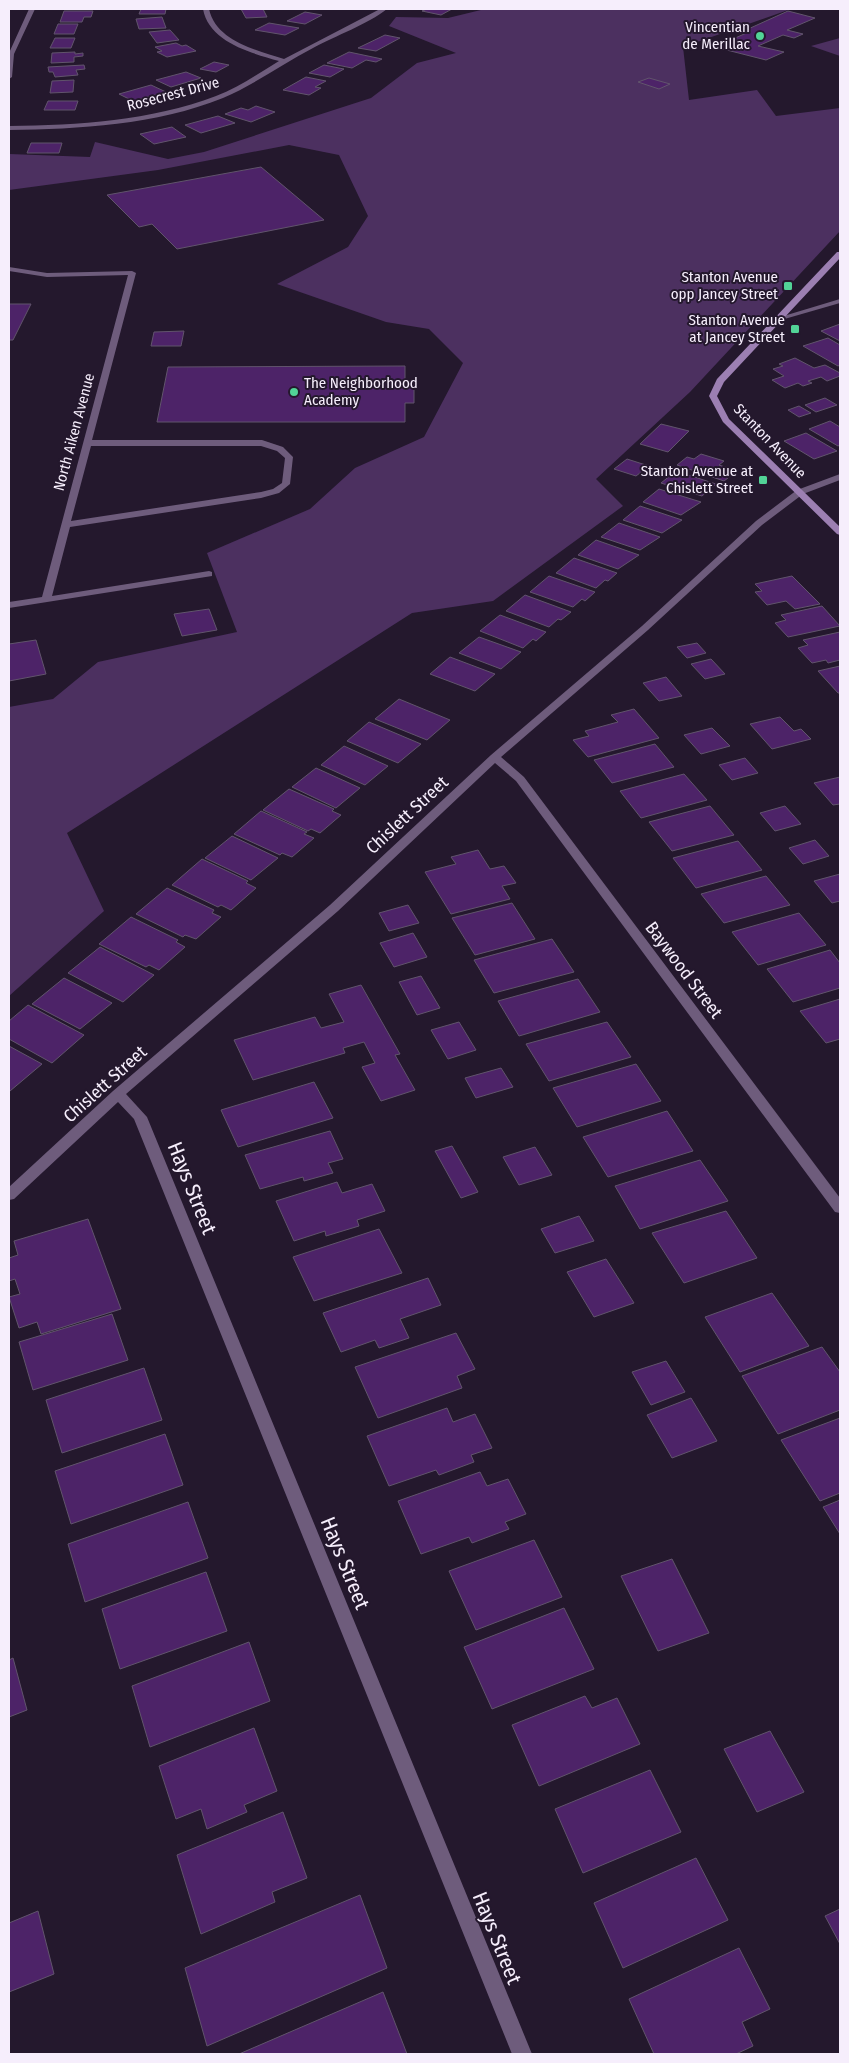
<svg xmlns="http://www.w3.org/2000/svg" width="849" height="2063" font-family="'Fira Sans Condensed',sans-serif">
  <rect width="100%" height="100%" fill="#24182d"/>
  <!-- green -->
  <g fill="#4c3060">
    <path d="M485,9H791L683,47L689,100L757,90L776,116L840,108V231L690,392L596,479L623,506L493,601L412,613L67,833L104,911L9,996V707L53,699L98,662L237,632L207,553L310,509L355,468L424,437L463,363L429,329L386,322L277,284L348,247L368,216L339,155L289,145L158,170L9,190V154L90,157L95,142L168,159L204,152L371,98L417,63L456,53L389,26L396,17L448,18Z"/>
    <path d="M840,38V56L811,46Z"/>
  </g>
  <!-- building -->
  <g fill="#4d2368" stroke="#61546c">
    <path d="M141,9H166L165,14H139Z"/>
    <path d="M241,9H263L267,17L246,18Z"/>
    <path d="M427,9H452L441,15L422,11Z"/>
    <path d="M64,11H93L91,17H84L82,22H60Z"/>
    <path d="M788,11L815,18L787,30L803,34L794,38L783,35L758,46L784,52L766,60L715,47L751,31L746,30Z"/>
    <path d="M305,12L322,15L305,24L287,21Z"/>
    <path d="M162,17L166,28L139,29L136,19Z"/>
    <path d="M269,23L299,28L285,35L255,30Z"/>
    <path d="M58,24H78L74,34H54Z"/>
    <path d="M170,30L179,40L157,43L149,32Z"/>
    <path d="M385,35L400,38L376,51L358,48Z"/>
    <path d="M55,38H75L71,48H50Z"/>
    <path d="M176,43L182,46L186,45L196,51L167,57L157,52L162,51L155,47Z"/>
    <path d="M75,52V54L83,53V56L74,57V62L51,63L52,53Z"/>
    <path d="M349,52L382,59L376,62L366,60L352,68L327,63Z"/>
    <path d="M214,62L229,65L216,72L200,69Z"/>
    <path d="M84,65L85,69L76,70L78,75L55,77L53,72H49L48,67Z"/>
    <path d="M324,65L344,69L330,77L309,73Z"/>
    <path d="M186,72L201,78L171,87L156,80Z"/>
    <path d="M306,77L326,81L315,87L321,88L309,95L283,90Z"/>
    <path d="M649,78L670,84L659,89L638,82Z"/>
    <path d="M74,80L73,92L50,93L52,81Z"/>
    <path d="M151,85L166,92L133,101L119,94Z"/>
    <path d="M48,101H78L75,110H44Z"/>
    <path d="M256,106L275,112L251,122L225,114L241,108L248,110Z"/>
    <path d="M218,116L235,123L201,133L185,125Z"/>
    <path d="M172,127L186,137L154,144L140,134Z"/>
    <path d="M31,143H62L59,153H27Z"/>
    <path d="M261,167L324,220L177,249L152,224L139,227L107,195Z"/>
    <path d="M9,304H31L13,340H9Z"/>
    <path d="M840,324V341L821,331Z"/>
    <path d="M184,331L181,346H151L154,332Z"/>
    <path d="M828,338L840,345V365L838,366L803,346Z"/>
    <path d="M795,358L814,368L825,365L840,373V376L827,381L821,377L808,381L812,383L803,386L798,383L785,388L772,380L784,376L773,369L783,366L779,364Z"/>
    <path d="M405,366V383H414V403H405V422H157L168,367Z"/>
    <path d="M825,398L837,405L816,412L805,405Z"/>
    <path d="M799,406L811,413L799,417L788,410Z"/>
    <path d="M830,421L840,427V445L838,446L809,429Z"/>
    <path d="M661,424L689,431L668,452L640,444Z"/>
    <path d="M806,433L837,451L814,459L784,441Z"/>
    <path d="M701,454L724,461L719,465L737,471L724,481L677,465L687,457L694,459Z"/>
    <path d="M627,459L649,466L636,476L614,469Z"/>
    <path d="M676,471L716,484L702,496L661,483Z"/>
    <path d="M659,489L701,502L681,515L643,502Z"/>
    <path d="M640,506L682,520L662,533L623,520Z"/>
    <path d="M619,523L660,537L640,550L601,537Z"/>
    <path d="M596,540L639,555L618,569L578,555Z"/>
    <path d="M574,558L617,573L608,581L605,580L596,588L556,573Z"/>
    <path d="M549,576L595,592L585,601L582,599L573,607L530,592Z"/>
    <path d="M792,576L820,604L795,609L786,601L767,605L755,592L762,591L755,584Z"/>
    <path d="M525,595L571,612L561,620L558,619L549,627L506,611Z"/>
    <path d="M822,606L840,626L788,637L775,623L786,620L781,615Z"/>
    <path d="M209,609L217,630L182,636L174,614Z"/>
    <path d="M500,615L546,632L536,641L533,639L523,648L480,631Z"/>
    <path d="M840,632V660L828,663L826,660L812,663L798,648L808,645L803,640Z"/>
    <path d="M479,637L521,652L501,669L459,653Z"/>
    <path d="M36,640L46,674L9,681V644Z"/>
    <path d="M697,643L706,653L687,658L677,647Z"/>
    <path d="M450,657L495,674L475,691L430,674Z"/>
    <path d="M711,659L725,674L705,679L691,664Z"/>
    <path d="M840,666V693H838L818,671Z"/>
    <path d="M666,677L682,696L659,701L643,683Z"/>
    <path d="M399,699L450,720L427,740L375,719Z"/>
    <path d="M634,709L659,738L588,757L573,740L589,736L585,731L618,722L611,715Z"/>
    <path d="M780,717L794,731L801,729L811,739L772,749L750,724Z"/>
    <path d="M369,722L421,744L398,763L347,741Z"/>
    <path d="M712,728L730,746L701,754L684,735Z"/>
    <path d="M655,744L674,767L612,783L594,760Z"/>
    <path d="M344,746L388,766L365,785L321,765Z"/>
    <path d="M745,758L758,773L732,780L719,765Z"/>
    <path d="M316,768L360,788L336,808L292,787Z"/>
    <path d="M684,774L707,800L641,818L620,791Z"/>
    <path d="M840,777V804L833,805L814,783Z"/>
    <path d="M289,789L334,809L332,811L341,815L320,833L311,829L308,831L263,810Z"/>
    <path d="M710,806L734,835L672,851L649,822Z"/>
    <path d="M785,806L801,824L775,831L760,813Z"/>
    <path d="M261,811L307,832L304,834L314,838L292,857L282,853L280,855L234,834Z"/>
    <path d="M232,836L278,858L251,880L205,858Z"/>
    <path d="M815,840L829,856L803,864L789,848Z"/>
    <path d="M738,841L762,870L696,888L673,858Z"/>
    <path d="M478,850L490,869L504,866L516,883L502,886L510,899L451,914L425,872L456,864L451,857Z"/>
    <path d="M202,859L248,881L246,883L256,888L231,910L221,905L218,907L172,885Z"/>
    <path d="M840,874V901L832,903L814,881Z"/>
    <path d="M766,876L790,905L724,923L701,894Z"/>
    <path d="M167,888L214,910L212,913L221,917L196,939L185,935L183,937L136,914Z"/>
    <path d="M512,903L535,939L475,955L452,918Z"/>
    <path d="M408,905L419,923L389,931L379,913Z"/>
    <path d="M799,913L826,945L758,965L732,932Z"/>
    <path d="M131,917L178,940L176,942L185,947L159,970L149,965L146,967L99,944Z"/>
    <path d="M413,933L427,957L394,967L380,943Z"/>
    <path d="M552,939L574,972L494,993L474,960Z"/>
    <path d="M100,947L154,975L123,1002L68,973Z"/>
    <path d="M830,950L840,963V988L793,1002L767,969Z"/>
    <path d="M421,976L440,1008L417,1015L399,982Z"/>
    <path d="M64,978L112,1003L80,1029L32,1004Z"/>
    <path d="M578,979L600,1012L519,1036L498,1001Z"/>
    <path d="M361,985L400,1054L395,1055L415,1090L381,1101L362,1067L375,1063L364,1042L343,1048L345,1053L253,1080L234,1040L315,1017L321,1028L344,1022L329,994Z"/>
    <path d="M840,999V1039L826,1043L800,1011Z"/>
    <path d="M28,1005L84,1035L52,1063L9,1039V1021Z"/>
    <path d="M459,1022L476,1050L448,1059L431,1030Z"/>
    <path d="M607,1022L631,1057L549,1081L526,1044Z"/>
    <path d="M9,1046L42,1064L10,1091H9Z"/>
    <path d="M636,1064L661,1101L577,1127L553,1088Z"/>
    <path d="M501,1068L513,1087L476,1098L465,1078Z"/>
    <path d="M314,1082L333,1118L238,1147L221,1110Z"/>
    <path d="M667,1111L693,1151L608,1177L583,1137Z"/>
    <path d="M330,1131L343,1159L328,1163L333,1173L304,1181L303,1177L260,1189L245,1155Z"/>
    <path d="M452,1146L478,1192L461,1198L435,1151Z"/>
    <path d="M535,1147L552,1175L519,1185L503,1157Z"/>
    <path d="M700,1160L728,1201L640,1229L615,1186Z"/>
    <path d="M337,1182L342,1193L372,1184L385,1211L357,1220L359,1226L326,1236L325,1231L294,1241L276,1201Z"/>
    <path d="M726,1211L757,1258L684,1283L652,1233Z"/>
    <path d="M579,1216L594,1241L555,1253L541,1229Z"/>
    <path d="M88,1219L121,1309L41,1334L37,1322L19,1328L9,1297L20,1294L15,1279L9,1281V1258L18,1255L14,1241Z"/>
    <path d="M379,1229L402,1273L314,1301L293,1257Z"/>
    <path d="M606,1259L634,1303L594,1317L567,1272Z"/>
    <path d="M428,1278L441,1305L400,1319L409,1338L379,1348L375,1340L341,1352L323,1313Z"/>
    <path d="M772,1293L809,1346L740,1372L705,1317Z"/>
    <path d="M112,1314L128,1360L33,1390L19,1342Z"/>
    <path d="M456,1333L475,1369L457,1376L462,1388L378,1418L355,1367Z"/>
    <path d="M822,1347L840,1372V1410L778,1434L742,1376Z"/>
    <path d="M666,1361L685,1392L651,1405L632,1372Z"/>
    <path d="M144,1368L162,1420L62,1453L46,1400Z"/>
    <path d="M691,1398L717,1441L672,1458L647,1415Z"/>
    <path d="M447,1408L453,1422L475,1414L492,1448L471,1455L474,1462L439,1475L436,1470L389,1486L367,1436Z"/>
    <path d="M840,1418V1493L820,1501L781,1440Z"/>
    <path d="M165,1434L183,1485L71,1524L55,1471Z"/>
    <path d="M480,1472L487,1486L508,1479L526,1514L505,1522L509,1529L472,1543L469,1537L421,1554L398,1501Z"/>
    <path d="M840,1500V1534L823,1507Z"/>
    <path d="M188,1502L208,1558L85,1602L68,1544Z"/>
    <path d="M534,1540L562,1597L476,1630L449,1571Z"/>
    <path d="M672,1559L709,1633L658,1651L621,1576Z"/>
    <path d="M206,1572L227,1631L120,1669L102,1609Z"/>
    <path d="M564,1608L594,1669L492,1709L464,1647Z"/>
    <path d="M249,1642L270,1701L150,1747L132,1686Z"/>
    <path d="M13,1658L27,1710L9,1717V1660Z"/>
    <path d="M585,1696L592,1708L617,1698L640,1744L539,1786L512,1725Z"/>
    <path d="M254,1728L277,1791L244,1805L247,1812L207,1829L201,1809L176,1819L159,1766Z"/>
    <path d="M770,1731L804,1792L757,1812L724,1749Z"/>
    <path d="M650,1770L681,1832L583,1873L555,1809Z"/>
    <path d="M283,1812L307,1878L272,1892L275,1902L201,1934L177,1855Z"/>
    <path d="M696,1858L728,1920L623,1968L594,1903Z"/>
    <path d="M360,1895L387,1968L207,2046L185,1968Z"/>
    <path d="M840,1909V1944L825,1916Z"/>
    <path d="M38,1911L54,1974L9,1992V1923Z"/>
    <path d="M739,1948L770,2009L742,2022L753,2046L736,2054H654L629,1999Z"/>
    <path d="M383,1992L407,2054H239Z"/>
  </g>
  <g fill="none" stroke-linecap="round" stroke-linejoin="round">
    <!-- street -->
    <g fill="#6e5c7c" fill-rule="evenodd">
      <path d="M29,9H35L14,54L12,77L9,79V53Z"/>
      <path d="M203,9H209C216,41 256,50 284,59L380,9H387C368,24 335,36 313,48C282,64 254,85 223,98C156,125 79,129 9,130V126C79,125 150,121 216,96C238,88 259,73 279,61C251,53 209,42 203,9Z"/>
      <path d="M9,267L47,273L132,271L136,273L92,440H262L283,447L293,457L290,484L279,493L261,498L70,527L52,596L209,571L212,572V576L9,608V602L42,597L128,275L47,277L9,271ZM91,446H261L277,451L285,458L282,483L273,489L261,492L71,521Z"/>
      <path d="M840,299V303L781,320L777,318Z"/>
      <path d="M840,474V480L803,494L762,525L648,630L501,757L524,777L840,1198V1213L835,1212L516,781L495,763L338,911L126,1094L147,1117L532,2054H512L134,1119L118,1102L14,1199L9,1200V1187L113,1091L330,905L491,755L642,626L756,521L797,490Z"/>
    </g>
    <!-- secondary -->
    <path fill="#9c7fb2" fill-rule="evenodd" d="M837,252H840V258L724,382L717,396L729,419L840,527V535L837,534L723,422L709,396L717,379Z"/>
  </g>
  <!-- markers -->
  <g fill="#52d397" stroke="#24182d" stroke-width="2">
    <circle cx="760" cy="36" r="5"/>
    <rect x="783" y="281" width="10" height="10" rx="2.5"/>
    <rect x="790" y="324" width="10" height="10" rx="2.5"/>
    <circle cx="294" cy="392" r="5"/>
    <rect x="758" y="475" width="10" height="10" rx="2.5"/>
  </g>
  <g text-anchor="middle" stroke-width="4" stroke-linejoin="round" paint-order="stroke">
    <!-- far-poi labels -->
    <g font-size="15" fill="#f6eefc" stroke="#24182d" text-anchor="end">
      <text x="750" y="32">Vincentian<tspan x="750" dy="17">de Merillac</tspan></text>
      <text x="778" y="282">Stanton Avenue<tspan x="778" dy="17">opp Jancey Street</tspan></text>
      <text x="785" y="325">Stanton Avenue<tspan x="785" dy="17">at Jancey Street</tspan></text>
      <text x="304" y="388" text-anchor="start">The Neighborhood<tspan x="304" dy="17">Academy</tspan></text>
      <text x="753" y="476">Stanton Avenue at<tspan x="753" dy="17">Chislett Street</tspan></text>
    </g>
    <!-- far-street labels -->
    <g font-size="15" fill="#f6eefc" stroke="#24182d">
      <text transform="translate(173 94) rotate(-15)" y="5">Rosecrest Drive</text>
      <text transform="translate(74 432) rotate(-75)" y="5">North Aiken Avenue</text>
      <text transform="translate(770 441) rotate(46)" y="5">Stanton Avenue</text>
    </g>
    <!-- street labels -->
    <g font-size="18" fill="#f6eefc" stroke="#24182d">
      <text transform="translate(407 815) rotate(-43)" y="6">Chislett Street</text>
      <text transform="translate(684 970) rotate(53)" y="6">Baywood Street</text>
      <text transform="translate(105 1084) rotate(-42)" y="6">Chislett Street</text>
    </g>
    <!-- near-street labels -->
    <g font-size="21" fill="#f6eefc" stroke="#24182d">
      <text transform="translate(192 1188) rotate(68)" y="7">Hays Street</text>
      <text transform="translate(345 1563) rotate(68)" y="7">Hays Street</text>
      <text transform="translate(497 1938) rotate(68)" y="7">Hays Street</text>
    </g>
  </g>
  <!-- border -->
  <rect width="849" height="2063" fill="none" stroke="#f6eefc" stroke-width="20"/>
</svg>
